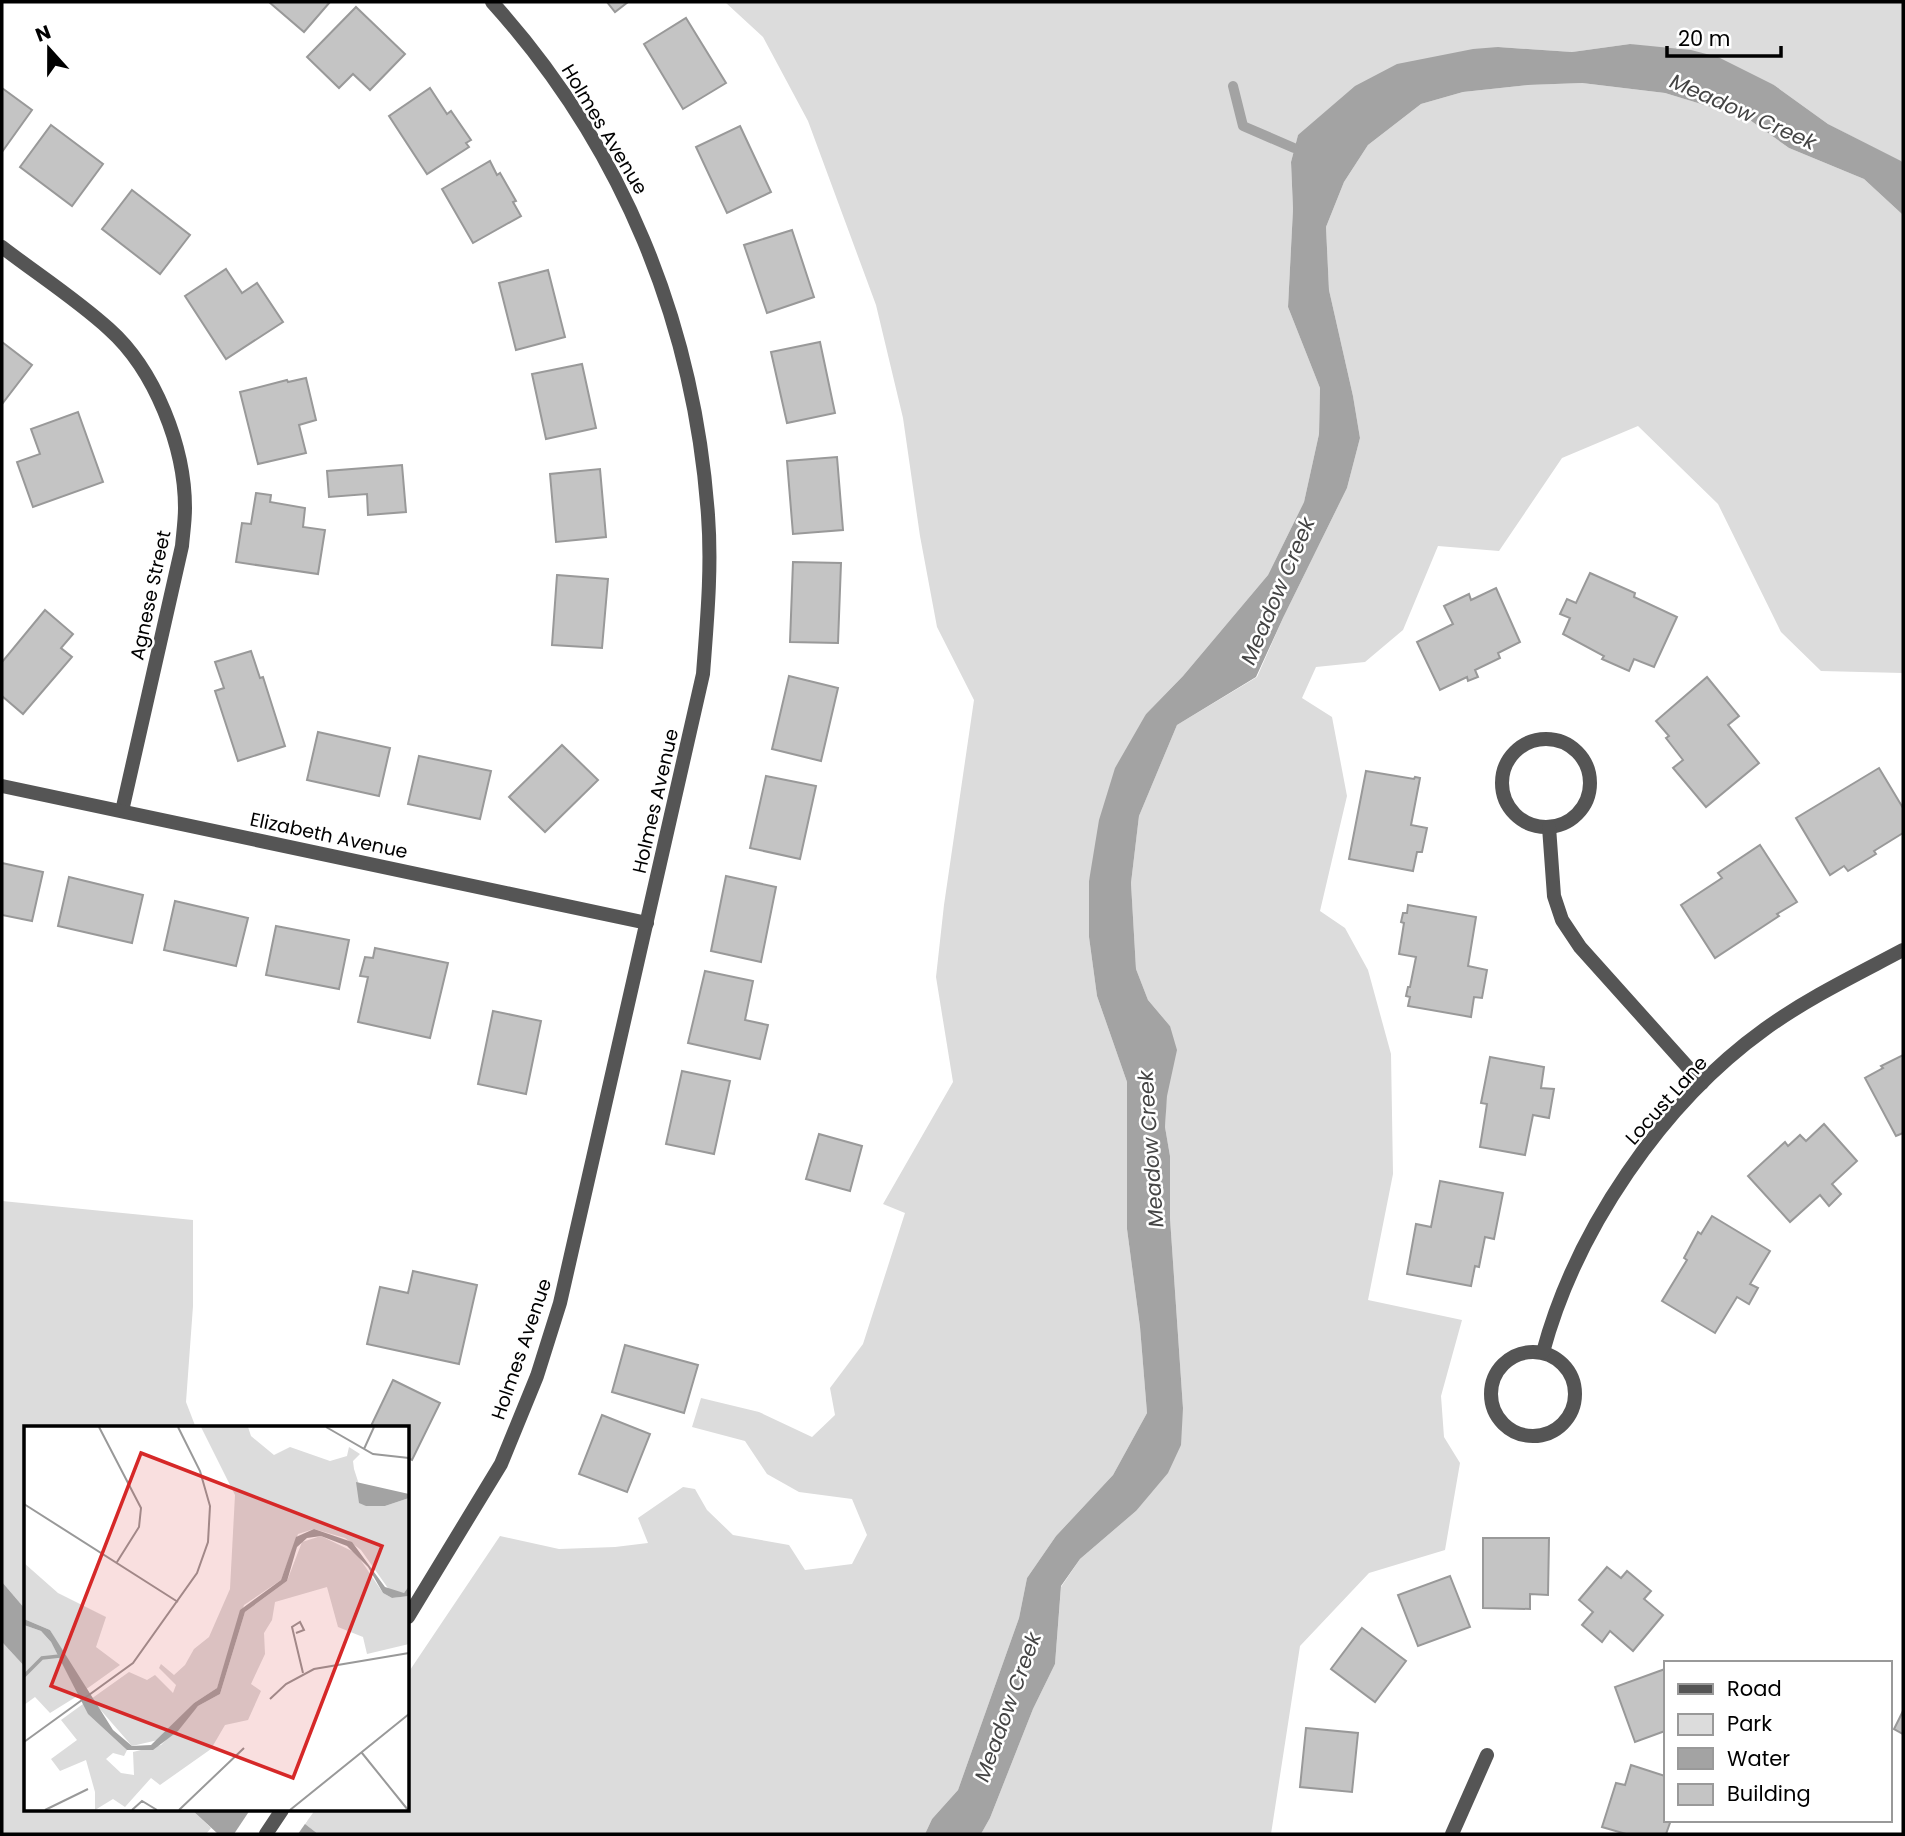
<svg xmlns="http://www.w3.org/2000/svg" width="1905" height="1836" font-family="Poppins,sans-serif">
  <rect width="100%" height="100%" fill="#fff"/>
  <!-- green -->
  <g fill="#dcdcdc">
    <path d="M725,2H1903V163L1828,124L1774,85L1630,44L1572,52L1498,47L1298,135L1291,162L1293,209L1288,307L1320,388L1319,434L1304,502L1268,575L1183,676L1146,714L1089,881V937L1097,996L1127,1082V1229L1140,1327L1147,1413L1113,1475L1056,1536L1027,1578L1019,1618L958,1790L932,1819L925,1834H318L305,1824L315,1810H408V1673L500,1536L559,1549L615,1547L648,1543L638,1518L683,1487L695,1489L707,1510L733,1535L789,1545L805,1570L852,1564L867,1535L852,1499L799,1492L767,1474L745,1441L692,1427L701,1398L759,1412L812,1437L835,1415L830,1388L863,1344L905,1213L883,1204L953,1082L936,977L944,905L974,700L937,627L920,536L903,418L876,305L808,121L763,37Z"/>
    <path d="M1582,83L1665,93L1747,118L1789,148L1864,179L1903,215V673L1821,671L1781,632L1718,504L1638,426L1562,458L1499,551L1438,546L1403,630L1365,662L1316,667L1302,698L1332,717L1347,796L1320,911L1345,928L1368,970L1391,1054L1393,1174L1368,1300L1462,1320L1441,1396L1444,1437L1460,1463L1445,1550L1369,1573L1300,1646L1271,1834H981L990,1818L1033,1709L1055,1664L1061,1587L1080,1559L1136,1511L1183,1408L1170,1218V1156L1165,1127L1170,1026L1148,1000L1136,969L1131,883L1139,816L1177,725L1257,677L1283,618L1347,488L1360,438L1353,396L1329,290L1326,227L1344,182L1368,145L1421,104L1463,92L1528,85Z"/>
    <path d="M2,1201L193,1220V1306L186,1402L196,1428H26V1610L2,1582Z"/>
    <path d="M2,1642L26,1668V1810H192L211,1828L206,1834H2Z"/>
  </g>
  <!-- water -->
  <g fill="#a3a3a3">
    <path d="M1630,44L1691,50L1718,57L1774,85L1828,124L1901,161L1903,163V215L1864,179L1789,148L1747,118L1665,93L1582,83L1528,85L1463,92L1421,104L1368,145L1344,182L1326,227L1329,290L1353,396L1360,438L1347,488L1283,618L1256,677L1177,725L1139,816L1131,883L1136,969L1148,1000L1170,1026L1177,1050L1167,1096L1165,1127L1170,1156V1218L1183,1408L1181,1445L1168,1473L1136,1511L1080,1559L1061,1586L1055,1664L1033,1709L990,1818L981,1834H925L932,1819L958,1790L1019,1618L1027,1578L1056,1536L1113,1475L1147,1413L1140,1327L1127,1229V1082L1097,996L1089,937V881L1099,820L1115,768L1146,714L1183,676L1268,575L1304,502L1319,434L1320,388L1288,307L1293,209L1291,162L1298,135L1355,86L1397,64L1473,49L1498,47L1572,52Z"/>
    <path d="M2,1582L26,1610V1668L2,1642Z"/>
    <path d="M192,1810H287L318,1834H218Z"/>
  </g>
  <!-- pier -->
  <path fill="#fff" d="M250,1810H293L307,1821L298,1834H234Z"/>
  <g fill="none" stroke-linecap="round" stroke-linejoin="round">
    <!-- stream -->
    <path stroke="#a3a3a3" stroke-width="10" d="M1233,86L1243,126L1294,148"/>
  </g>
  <!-- building -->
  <g fill="#c4c4c4" stroke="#999" stroke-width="2">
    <path d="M269,2H330L304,32Z"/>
    <path d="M607,2H628L615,12Z"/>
    <path d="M356,7L405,54L370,90L353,74L339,88L307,57Z"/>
    <path d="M686,18L726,83L683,109L644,44Z"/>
    <path d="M2,88L32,110L2,152Z"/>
    <path d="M430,88L447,114L451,111L471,140L466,143L469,147L427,174L389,116Z"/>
    <path d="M51,125L103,164L72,206L20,167Z"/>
    <path d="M740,126L771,192L727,213L696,147Z"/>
    <path d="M490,161L497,175L500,173L516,201L513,202L521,216L473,243L442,189Z"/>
    <path d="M132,190L190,235L160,274L102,229Z"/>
    <path d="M792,230L814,297L767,313L744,245Z"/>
    <path d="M226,269L242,293L257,283L283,322L226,359L185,296Z"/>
    <path d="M548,270L565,337L516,350L499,283Z"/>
    <path d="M2,342L32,365L2,404Z"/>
    <path d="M820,342L835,413L787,423L771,352Z"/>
    <path d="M582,364L596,428L546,439L532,374Z"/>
    <path d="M306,378L316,420L299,425L306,453L258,464L240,392L287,380L288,382Z"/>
    <path d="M78,412L103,482L33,507L17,462L40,454L31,429Z"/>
    <path d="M837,457L843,530L793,534L787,461Z"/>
    <path d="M402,465L406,512L368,515L367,494L329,497L327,471Z"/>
    <path d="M600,469L606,537L556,542L550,474Z"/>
    <path d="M256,493L271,495L270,502L305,508L303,527L325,530L318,574L236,562L242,523L251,524Z"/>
    <path d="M793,562L841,563L838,643L790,642Z"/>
    <path d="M1590,573L1635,593L1634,597L1677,617L1654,667L1634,659L1629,671L1602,659L1604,656L1563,634L1570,618L1560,614L1567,599L1576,603Z"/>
    <path d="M557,575L608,579L602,648L552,645Z"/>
    <path d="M1496,588L1520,642L1498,653L1500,658L1475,670L1478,677L1468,681L1467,677L1440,690L1417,642L1453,624L1444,606L1469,594L1471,600Z"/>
    <path d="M45,610L73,634L61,648L72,657L23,714L2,696V662Z"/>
    <path d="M251,651L260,678L263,677L285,746L238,761L215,691L224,688L215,662Z"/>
    <path d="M789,676L838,688L821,761L772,749Z"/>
    <path d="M1707,677L1739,716L1728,725L1759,763L1706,807L1673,768L1683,760L1666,738L1669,736L1656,721Z"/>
    <path d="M318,732L390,748L379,796L307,780Z"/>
    <path d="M562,745L598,780L545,832L509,797Z"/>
    <path d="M419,756L491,771L480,819L408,804Z"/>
    <path d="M1879,768L1903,808V833L1874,851L1876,854L1848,871L1844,866L1830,875L1796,818Z"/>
    <path d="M1366,771L1414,779L1415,777L1420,778L1411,825L1427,828L1422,852H1417L1413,871L1349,859Z"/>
    <path d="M766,776L816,786L800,859L750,848Z"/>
    <path d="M1760,845L1797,902L1777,914L1779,916L1715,958L1681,905L1722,878L1718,873Z"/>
    <path d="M2,863L43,872L32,921L2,915Z"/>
    <path d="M726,876L776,887L761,962L711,951Z"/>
    <path d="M69,877L143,895L132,943L58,926Z"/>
    <path d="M175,901L248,918L236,966L164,950Z"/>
    <path d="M1408,905L1476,917L1468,966L1487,970L1482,998L1474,997L1471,1017L1408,1006L1410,997L1406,996L1408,987H1410L1416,957L1399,954L1404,923L1401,922L1403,913H1407Z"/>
    <path d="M276,926L349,940L339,989L266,975Z"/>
    <path d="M375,948L448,963L430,1038L358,1022L368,977L360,976L365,957L373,958Z"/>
    <path d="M705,971L753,981L745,1020L768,1025L760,1059L688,1043Z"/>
    <path d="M493,1011L541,1021L526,1094L478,1084Z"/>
    <path d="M1903,1055V1133L1896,1136L1865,1078L1883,1068L1881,1066Z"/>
    <path d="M1490,1057L1544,1067L1541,1088L1554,1089L1549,1118L1533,1115L1525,1155L1480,1147L1487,1104L1481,1103Z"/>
    <path d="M682,1071L730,1081L714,1154L666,1144Z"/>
    <path d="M1824,1124L1857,1161L1832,1184L1841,1194L1829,1206L1820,1195L1790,1222L1748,1176L1785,1142L1788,1146L1800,1135L1806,1141Z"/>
    <path d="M819,1134L862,1146L850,1191L806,1179Z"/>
    <path d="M1440,1181L1503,1193L1494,1239L1485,1237L1479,1267L1475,1266L1471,1286L1407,1274L1416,1224L1431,1227Z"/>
    <path d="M1712,1216L1770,1251L1750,1284L1758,1288L1749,1304L1737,1297L1715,1333L1662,1301L1687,1260L1684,1258L1698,1232L1701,1234Z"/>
    <path d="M413,1271L477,1285L459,1364L367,1344L380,1287L408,1293Z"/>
    <path d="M625,1345L698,1365L684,1413L612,1392Z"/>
    <path d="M393,1380L440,1403L412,1460L408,1458V1428H370Z"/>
    <path d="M602,1415L650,1434L627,1492L579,1474Z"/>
    <path d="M1483,1538H1549L1548,1595L1530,1594V1609L1483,1608Z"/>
    <path d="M1607,1567L1621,1578L1627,1571L1651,1591L1644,1599L1663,1615L1633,1651L1610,1631L1602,1642L1582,1625L1593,1612L1579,1600Z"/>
    <path d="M1450,1576L1470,1627L1418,1646L1398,1595Z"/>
    <path d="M1362,1628L1406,1661L1375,1702L1331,1669Z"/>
    <path d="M1665,1669V1731L1635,1742L1615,1687Z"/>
    <path d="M1903,1711V1734L1894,1729Z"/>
    <path d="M1306,1728L1358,1733L1352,1792L1300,1787Z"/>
    <path d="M1631,1765L1665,1776V1820H1671L1666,1834H1626L1602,1827L1616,1783L1625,1785Z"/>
  </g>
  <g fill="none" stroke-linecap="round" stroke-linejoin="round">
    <!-- street -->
    <g stroke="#555" stroke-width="14">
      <path d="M2,247C37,274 76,299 109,329C155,370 185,447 185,508C185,521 183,534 182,546L122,811"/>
      <circle cx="1546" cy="783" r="44"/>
      <path d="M2,786L647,923"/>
      <path d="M1549,827L1554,896L1562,920L1580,947L1702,1083"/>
      <circle cx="1533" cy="1394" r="42"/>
      <path d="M1543,1352C1576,1230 1662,1103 1765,1029C1808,998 1856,975 1903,950"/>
      <path d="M408,1617L501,1464L537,1376L560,1303L703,674C707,621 712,568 708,515C694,322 622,146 492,2"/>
      <path d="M266,1834L282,1810"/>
      <path d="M1452,1834L1487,1755"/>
    </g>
  </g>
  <g text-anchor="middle" stroke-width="5" stroke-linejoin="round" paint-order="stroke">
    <!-- street labels -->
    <g font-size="19" fill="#000" stroke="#fff">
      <text transform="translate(605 129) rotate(59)" y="7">Holmes Avenue</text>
      <text transform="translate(150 595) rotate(-78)" y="7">Agnese Street</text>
      <text transform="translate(655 801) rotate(-77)" y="7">Holmes Avenue</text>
      <text transform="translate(329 835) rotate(12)" y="7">Elizabeth Avenue</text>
      <text transform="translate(1666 1100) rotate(-48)" y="7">Locust Lane</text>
      <text transform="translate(521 1349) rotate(-71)" y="7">Holmes Avenue</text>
    </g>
    <!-- water labels -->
    <g font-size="21" font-style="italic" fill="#444" stroke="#fff">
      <text transform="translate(1743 112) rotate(24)" y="7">Meadow Creek</text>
      <text transform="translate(1278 591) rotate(-67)" y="7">Meadow Creek</text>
      <text transform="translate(1151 1149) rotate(-94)" y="7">Meadow Creek</text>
      <text transform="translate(1008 1707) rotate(-70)" y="7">Meadow Creek</text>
    </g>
  </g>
  <!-- overview -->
  <g transform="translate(24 1426)">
    <rect width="385" height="385" fill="#fff"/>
    <path d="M177,1H224L227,10L250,29L266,21L306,35L323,30L325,21L336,28L329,35L330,43L342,80H361L385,72V160L380,167L366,165L337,124L321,112L290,103L274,108L257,154L220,179L193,262L170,277L134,314L108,320L67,273L105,246L123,254L131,249L149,267L152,259L135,242L137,238L150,249L161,239L170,223L185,211L206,163L211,69ZM297,110L332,127L359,167L368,172L385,170V218L343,228L339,211L314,201L303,161L251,176L248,194L240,207L241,228L227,258L237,265L224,294L201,299L187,323L136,359L127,352L101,381L89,373L71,384V366L62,334L36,345L27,333L53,314L37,294L59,278L103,324L100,330L89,327L82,333L97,347L110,349L109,326L137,319L174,280L196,268L221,186L263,155L278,116ZM0,137L34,167L82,191L72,221L96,239L61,264L26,204L0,193ZM0,199L17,205L27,216L55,269L26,287L11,271L0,279Z" fill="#dcdcdc"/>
    <path d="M332,56L385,68V72L361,80H342L335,77ZM290,103L328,116L361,161L380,167L385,160V170L368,172L359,167L344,141L323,120L297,110L283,112L273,121L263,155L221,186L196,268L174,280L154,305L129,324H103L64,288L27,216L17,205L0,199V193L26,204L89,304L108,320L127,319L170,277L193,262L216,184L257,154L272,111Z" fill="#a3a3a3"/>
    <path fill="none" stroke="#a3a3a3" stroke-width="3.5" d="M0,250L18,232L36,230"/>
    <path fill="none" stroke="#999" stroke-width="2" d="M75,1L117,82L115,101L93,136M302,1L349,28L385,32M340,23L350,1M0,78L154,176M272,207L280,204L276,196L268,201L279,247M246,273L262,258L290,243L385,227M0,316L109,237L173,147L184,116L186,80L176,45L154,1M338,327L384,384M21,384L64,363M108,384L118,375L133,384M155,384L220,322M266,384L385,288"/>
    <path fill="#d62828" fill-opacity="0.15" stroke="#d62828" stroke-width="3.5" d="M117,27L358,120L269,352L27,260Z"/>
    <rect width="385" height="385" fill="none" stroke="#000" stroke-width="3.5"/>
  </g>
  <!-- border -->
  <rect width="1905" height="1836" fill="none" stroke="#000000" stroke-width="7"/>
  <!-- legend -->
  <rect x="1664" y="1661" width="228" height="161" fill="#ffffff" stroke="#999999" stroke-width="2"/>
  <rect x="1678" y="1684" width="35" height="10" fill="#555555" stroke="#999999" stroke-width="2"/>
  <text x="1727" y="1696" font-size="21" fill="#000000">Road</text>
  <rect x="1678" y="1714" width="35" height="21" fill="#dcdcdc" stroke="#999999" stroke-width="2"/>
  <text x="1727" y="1731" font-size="21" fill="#000000">Park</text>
  <rect x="1678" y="1748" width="35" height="21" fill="#a3a3a3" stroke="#999999" stroke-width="2"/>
  <text x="1727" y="1766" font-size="21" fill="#000000">Water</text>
  <rect x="1678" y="1784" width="35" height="21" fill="#c4c4c4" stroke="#999999" stroke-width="2"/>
  <text x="1727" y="1801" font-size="21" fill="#000000">Building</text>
  <!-- north arrow -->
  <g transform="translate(49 49) rotate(339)" stroke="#ffffff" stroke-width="5" paint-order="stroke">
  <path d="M0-5L12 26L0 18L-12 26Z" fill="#000000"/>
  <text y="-10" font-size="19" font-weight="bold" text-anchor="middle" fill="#000000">N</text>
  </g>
  <!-- scale -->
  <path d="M1667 46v10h114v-10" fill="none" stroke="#000000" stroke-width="3.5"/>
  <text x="1678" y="46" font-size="21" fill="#000000" stroke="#ffffff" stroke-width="5" paint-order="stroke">20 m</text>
</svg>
